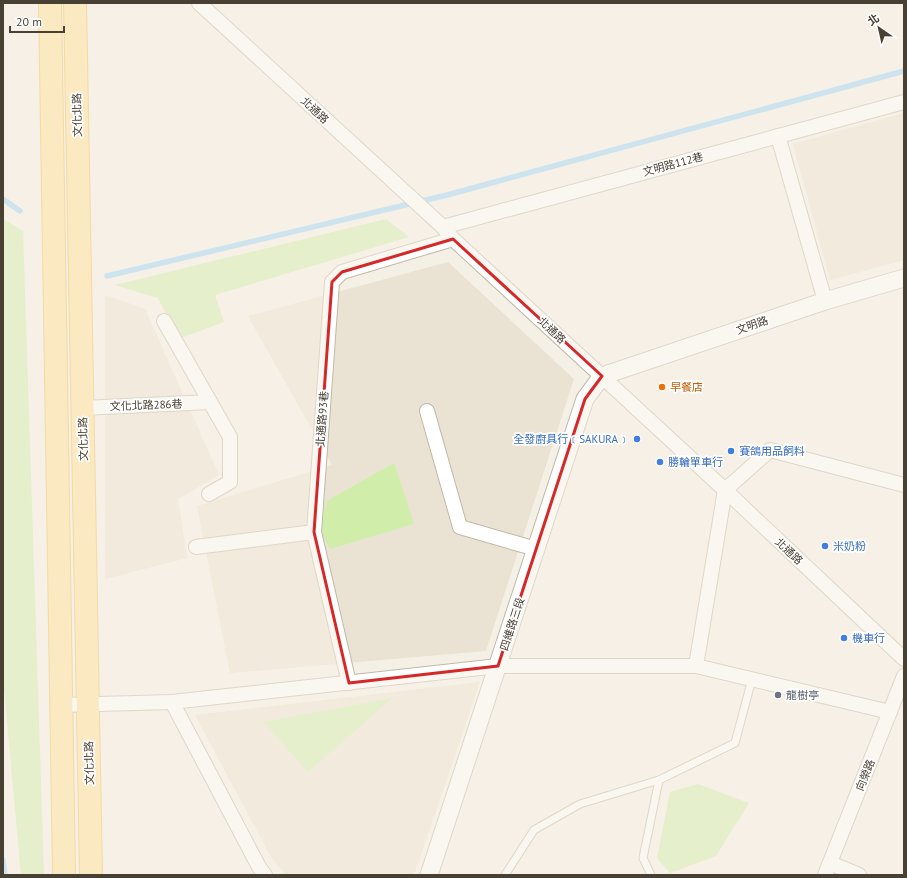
<svg xmlns="http://www.w3.org/2000/svg" width="907" height="878" font-family="'PT Sans','Noto Sans TC',sans-serif">
  <rect width="100%" height="100%" fill="#f5f0e6"/>
  <!-- residential -->
  <g fill="#eae2d3">
    <path d="M904,113V260L830,280L793,144Z"/>
    <path d="M448,262L574,379L486,651L230,673L197,506L332,465L248,316Z"/>
    <path d="M105,295L145,309L219,475L178,499L187,558L105,579Z"/>
    <path d="M480,682L414,875H286L271,857L195,715Z"/>
  </g>
  <!-- green -->
  <g fill="#d0eeaa">
    <path d="M3,219L23,231L44,875H21L3,677Z"/>
    <path d="M386,219L409,237L215,295L224,322L178,339L158,298L115,285Z"/>
    <path d="M394,463L414,524L330,549L320,530L327,501Z"/>
    <path d="M392,698L308,772L264,722Z"/>
    <path d="M698,784L749,803L716,856L670,873L657,858L670,792Z"/>
  </g>
  <g fill="none" stroke-linecap="round" stroke-linejoin="round">
    <!-- stream -->
    <g stroke="#9bd4f9" stroke-width="5.5">
      <path d="M3,199L20,211"/>
      <path d="M107,276L447,195L904,71"/>
      <path d="M3,860L5,875"/>
    </g>
    <!-- service casing -->
    <g stroke="#c2b8a7" stroke-width="9">
      <g id="service">
        <path d="M505,875L534,830L580,804L659,780L735,743L752,679"/>
        <path d="M651,875L643,858L659,780"/>
      </g>
    </g>
    <!-- minor casing -->
    <g stroke="#c2b8a7" stroke-width="16">
      <g id="minor">
        <path d="M199,3L443,227L453,239L725,490L904,659"/>
        <path d="M778,136L825,301"/>
        <path d="M443,227L904,102"/>
        <path d="M164,321L230,437V482L209,494"/>
        <path d="M82,408L210,402"/>
        <path d="M427,411L460,527L536,549"/>
        <path d="M196,547L314,532"/>
        <path d="M696,666L725,490L770,450L904,485"/>
        <path d="M349,683L314,532L332,282L342,272L453,239"/>
        <path d="M172,702L259,867L265,875"/>
        <path d="M62,705L172,702L498,666H696L890,712"/>
        <path d="M830,863L859,875"/>
        <path d="M825,875L904,676"/>
      </g>
    </g>
    <!-- tertiary casing -->
    <g stroke="#c2b8a7" stroke-width="19">
      <path id="tertiary" d="M429,875L585,399L602,376L825,301L904,278"/>
    </g>
    <!-- primary casing -->
    <g stroke="#f1c057" stroke-width="24">
      <g id="primary">
        <path d="M50,3L64,875"/>
        <path d="M75,3L91,875"/>
      </g>
    </g>
    <!-- service -->
    <use href="#service" stroke="#fff" stroke-width="7"/>
    <!-- minor -->
    <use href="#minor" stroke="#fff" stroke-width="14"/>
    <!-- tertiary -->
    <use href="#tertiary" stroke="#fff" stroke-width="17"/>
    <!-- primary -->
    <use href="#primary" stroke="#ffdf95" stroke-width="22"/>
  </g>
  <!-- marked area -->
  <path d="M0 0H907V878H0ZM453,239L602,376L585,399L498,666L349,683L314,532L332,282L342,272Z" fill="#f5f0e6" fill-opacity=".55" fill-rule="evenodd"/>
  <path fill="none" stroke="#d62828" stroke-width="3" stroke-linejoin="round" d="M453,239L602,376L585,399L498,666L349,683L314,532L332,282L342,272Z"/>
  <!-- markers -->
  <circle fill="#e8710a" stroke="#fff" stroke-width="1.5" cx="662" cy="387" r="4"/>
  <g fill="#3f7fe0" stroke="#fff" stroke-width="1.5">
    <circle cx="637" cy="439" r="4"/>
    <circle cx="731" cy="451" r="4"/>
    <circle cx="660" cy="462" r="4"/>
    <circle cx="825" cy="546" r="4"/>
    <circle cx="844" cy="638" r="4"/>
  </g>
  <circle fill="#6b7280" stroke="#fff" stroke-width="1.5" cx="778" cy="695" r="4"/>
  <g text-anchor="middle" stroke-width="3.5" stroke-linejoin="round" paint-order="stroke">
    <!-- street labels -->
    <g font-size="11" fill="#494034" stroke="#fff">
      <text transform="translate(315 110) rotate(43)" y="4">北通路</text>
      <text transform="translate(77 115) rotate(-91)" y="4">文化北路</text>
      <text transform="translate(673 164) rotate(-15)" y="4">文明路112巷</text>
      <text transform="translate(752 325) rotate(-19)" y="4">文明路</text>
      <text transform="translate(552 330) rotate(43)" y="4">北通路</text>
      <text transform="translate(146 405) rotate(-2)" y="4">文化北路286巷</text>
      <text transform="translate(322 419) rotate(-86)" y="4">北通路93巷</text>
      <text transform="translate(83 439) rotate(-91)" y="4">文化北路</text>
      <text transform="translate(789 551) rotate(43)" y="4">北通路</text>
      <text transform="translate(512 624) rotate(-72)" y="4">四維路三段</text>
      <text transform="translate(89 763) rotate(-91)" y="4">文化北路</text>
      <text transform="translate(865 775) rotate(-68)" y="4">向榮路</text>
    </g>
    <!-- food labels -->
    <g font-size="11" fill="#c56008" stroke="#fff" text-anchor="start">
      <text x="670" y="391">早餐店</text>
    </g>
    <!-- shop labels -->
    <g font-size="11" fill="#366cbe" stroke="#fff" text-anchor="start">
      <text x="629" y="443" text-anchor="end">全發廚具行﹝SAKURA﹞</text>
      <text x="739" y="455">賽鴿用品飼料</text>
      <text x="668" y="466">勝輪單車行</text>
      <text x="833" y="550">米奶粉</text>
      <text x="852" y="642">機車行</text>
    </g>
    <!-- worship labels -->
    <g font-size="11" fill="#5b616d" stroke="#fff" text-anchor="start">
      <text x="786" y="699">龍樹亭</text>
    </g>
  </g>
  <!-- border -->
  <rect width="907" height="878" fill="none" stroke="#494034" stroke-width="8"/>
  <!-- north arrow -->
  <g transform="translate(879 28) rotate(326)" stroke="#ffffff" stroke-width="3" paint-order="stroke">
  <path d="M0-3L7 15L0 10L-7 15Z" fill="#494034"/>
  <text y="-6" font-size="11" font-weight="bold" text-anchor="middle" fill="#494034">北</text>
  </g>
  <!-- scale -->
  <path d="M10 26v6h54v-6" fill="none" stroke="#494034" stroke-width="2"/>
  <text x="16" y="26" font-size="12" fill="#494034" stroke="#ffffff" stroke-width="3" paint-order="stroke">20 m</text>
</svg>
